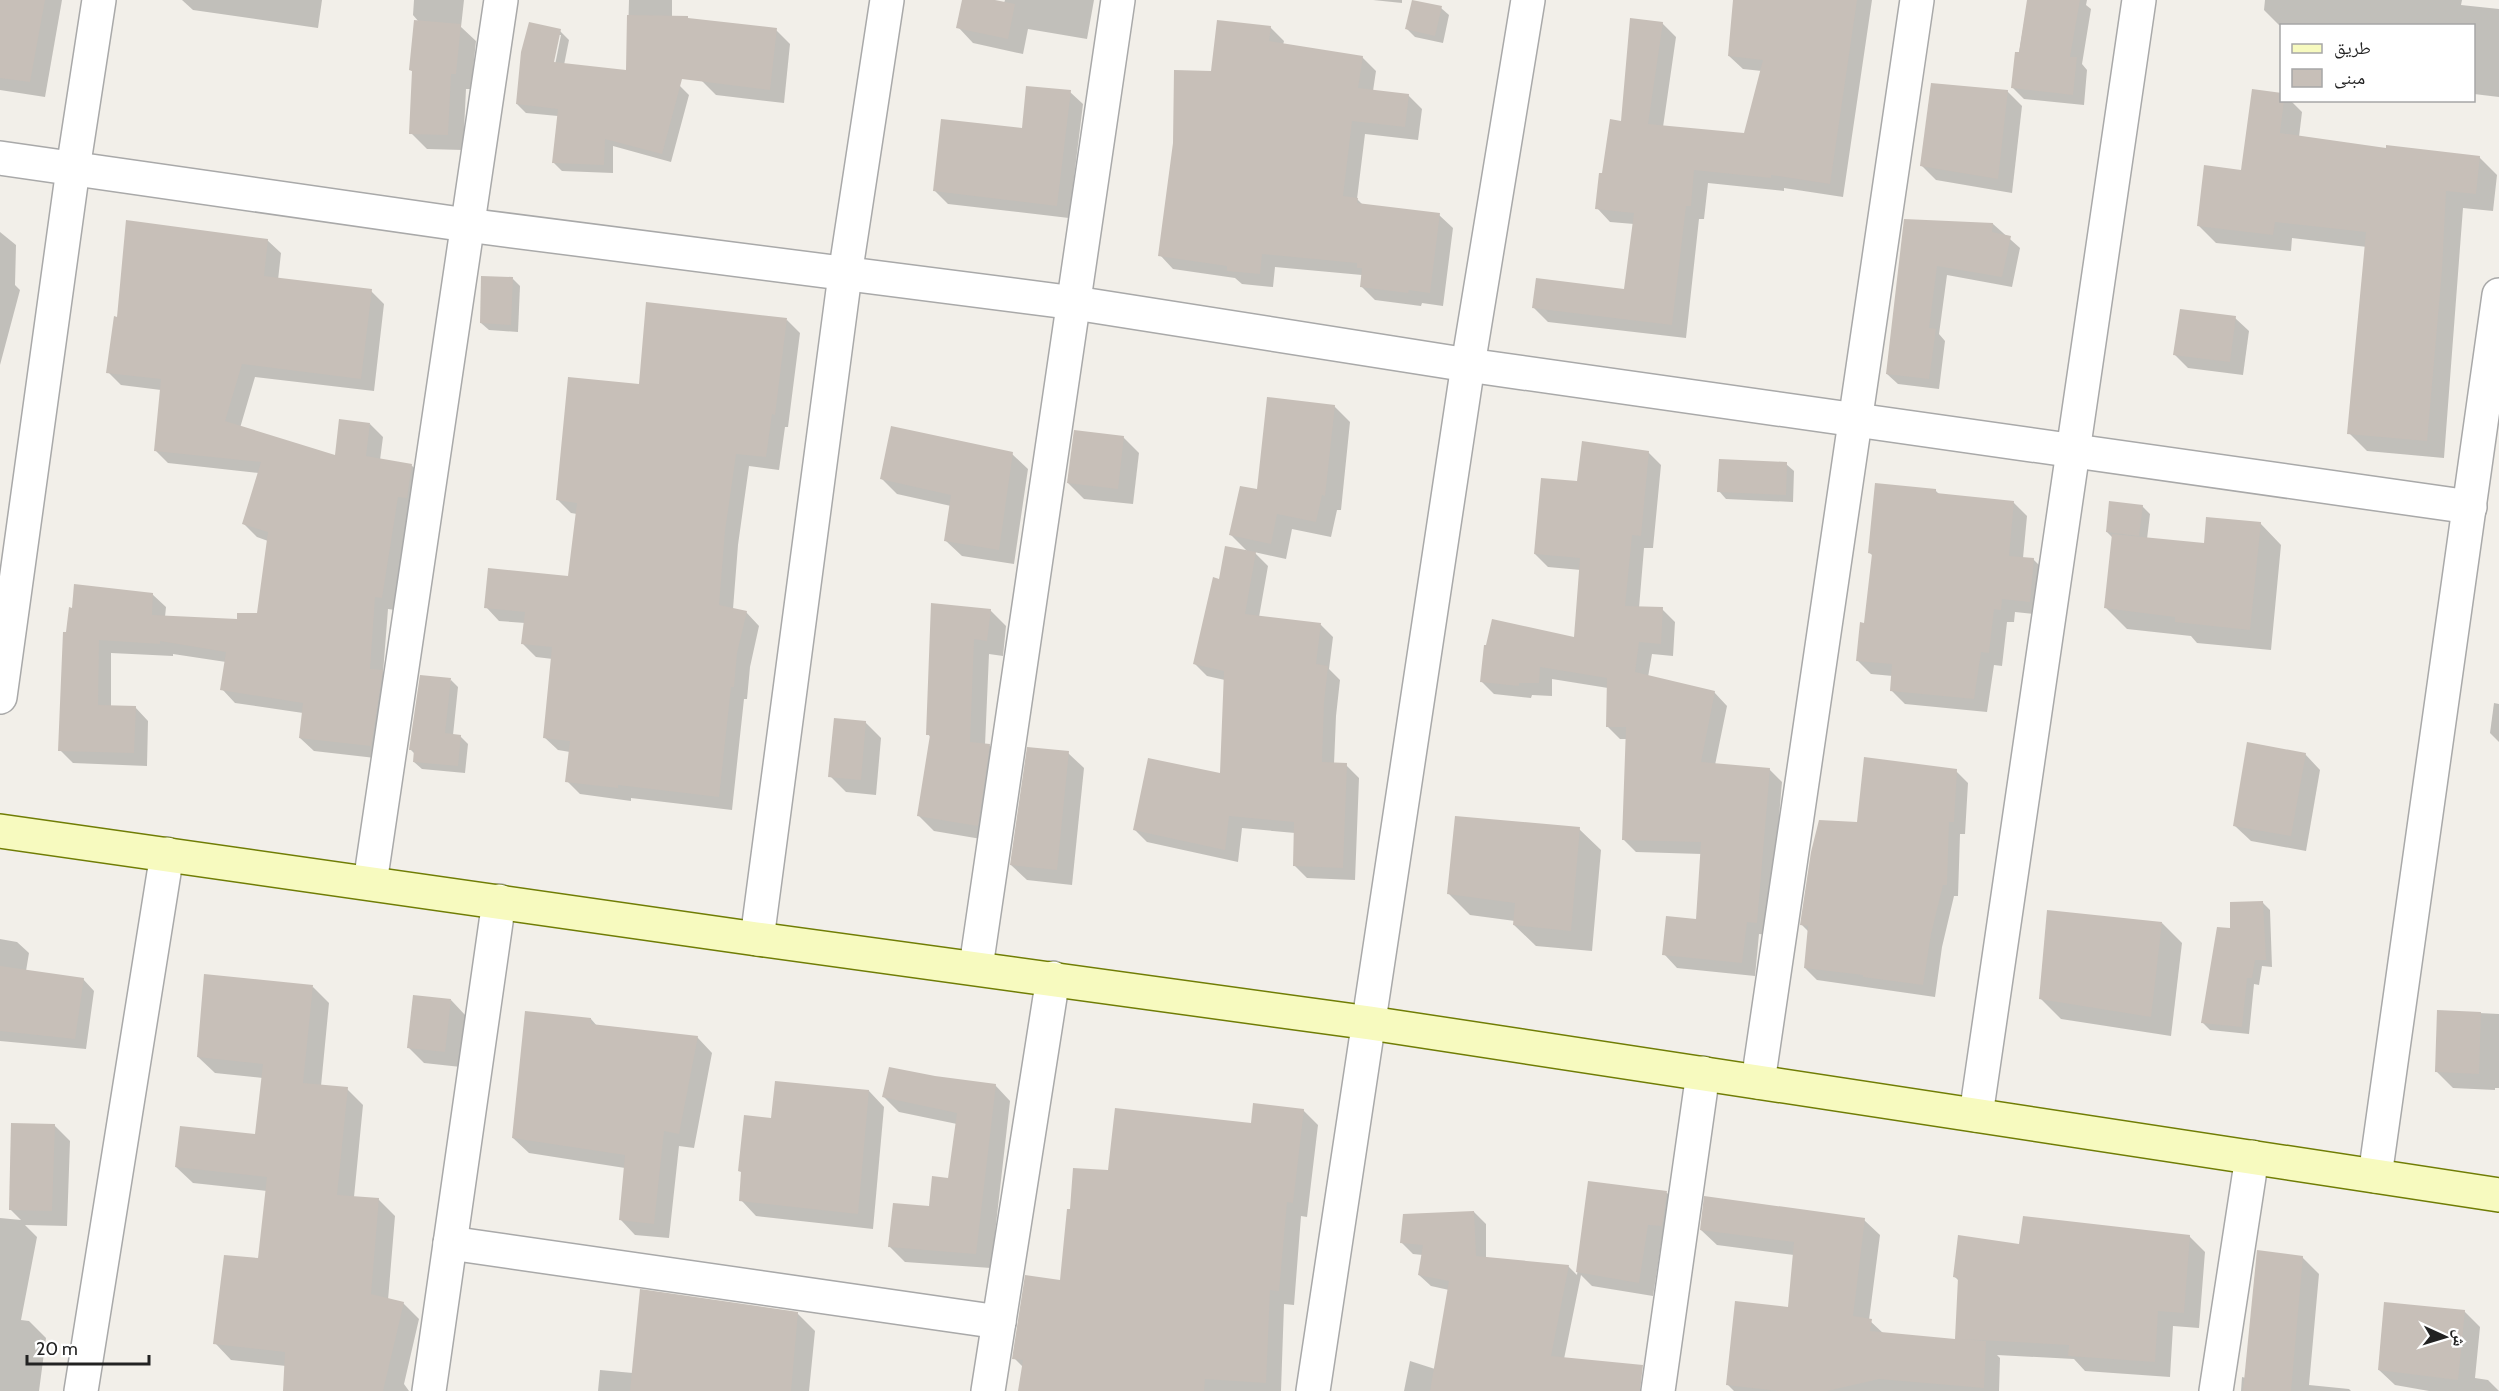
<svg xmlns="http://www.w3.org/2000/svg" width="2499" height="1391" font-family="Cabin,'Noto Naskh Arabic',sans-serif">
  <rect width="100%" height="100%" fill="#f2efe9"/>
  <!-- shadow -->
  <g fill="#0003" fill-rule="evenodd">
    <path d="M0,0H62L45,97L0,90Z"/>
    <path d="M182,0H322L318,28L193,10Z"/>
    <path d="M414,0H464L461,27L476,41L471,89H466L463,150L427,149L411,133L414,73L411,70L419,22L413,15Z"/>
    <path d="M629,0H672V85L680,86L689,95L671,162L613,146V173L562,171L553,162L558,116L526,113L517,104L560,31L569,40L564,65L627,72ZM558,35H561L554,70L551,69Z"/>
    <path d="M963,0H988L1004,3L1005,0H1094L1087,39L1028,29L1023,54L973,43L958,27Z"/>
    <path d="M1373,0H1402V3Z"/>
    <path d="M1734,0H1872L1843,197L1784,188V191L1708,183L1704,219H1699L1686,338L1548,322L1534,308L1626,290L1634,224L1610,222L1597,208L1604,175L1622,122L1662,23L1676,37L1663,127L1745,134L1762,71L1743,69L1729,56Z"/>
    <path d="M2028,0H2087L2086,5L2091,9L2082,64L2087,70L2084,105L2024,99L2013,88Z"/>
    <path d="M2265,0H2462L2461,5L2499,9V97L2474,94V26L2279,25L2264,10Z"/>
    <path d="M1441,8L1449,15L1443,43L1415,37L1407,29Z"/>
    <path d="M1270,27L1284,41L1283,45L1362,57L1376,71L1373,91L1408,95L1422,109L1418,140L1365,134L1357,199L1363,205L1439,215L1453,228L1443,306L1422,303L1421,306L1375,300L1361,286L1362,275L1275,267L1273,287L1242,284L1235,278L1173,269L1160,255L1212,73Z"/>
    <path d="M776,30L790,44L784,103L716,95L702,81Z"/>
    <path d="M2007,91L2022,106L2012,193L1936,180L1922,166Z"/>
    <path d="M1070,92L1083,104L1069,218L948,204L935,191L1023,130Z"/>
    <path d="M2282,100H2290L2302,112L2299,137L2387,149L2479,157L2497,175L2493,211L2463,208L2444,458L2367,451L2349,433L2367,247L2292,238L2291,251L2216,243L2198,225L2242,171Z"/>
    <path d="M1905,221L1993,224L2020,248L2012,287L1947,275L1939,334L1945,341L1939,389L1898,384L1887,374Z"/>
    <path d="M0,232L16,245L15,285L20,290L0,365Z"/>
    <path d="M267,240L281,253L278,280L371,291L384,304L374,391L255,377L240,428L336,457L370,424L383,437L380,460L411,465L425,478L395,610L388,609L383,673L395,685L384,759L314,751L300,738L303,713L235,703L222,689L226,662L173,654V656L111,653V707H135L148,721L147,766L73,763L60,750L65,633L152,594L166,607L165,617L239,621L258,614L268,541L257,537L244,524L259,473L168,463L155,450L161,390L121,385L108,372L118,318Z"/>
    <path d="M513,279L520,286L518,332L489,330L481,323Z"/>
    <path d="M2235,318L2249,331L2243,375L2188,368L2175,355Z"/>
    <path d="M787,320L800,333L788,427H785L779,470L749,466L738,545L733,609L746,612L759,626L750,667L747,699H744L732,810L631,798V801L580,794L567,781L570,752L558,750L544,737L553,659L536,657L523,644L525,623L499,621L486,607L569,578L577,514L571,513L558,500L640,386Z"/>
    <path d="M1334,406L1350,422L1341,510H1337L1331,537L1292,529L1286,559L1254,552L1268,566L1259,617L1321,625L1333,637L1329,669L1340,680L1336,716L1334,764L1346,765L1359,778L1355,880L1307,878L1294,865L1295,833L1242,828L1238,862L1147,842L1134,829L1221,774L1225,680L1207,676L1194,663L1220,580L1248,552L1231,535L1259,491Z"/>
    <path d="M1123,437L1139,453L1133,504L1084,499L1068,483Z"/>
    <path d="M1648,452L1661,465L1653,548H1644L1639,608L1662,609L1675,622L1673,656L1652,654L1648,677L1714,692L1727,706L1715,765L1769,769L1782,782L1769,935L1759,934L1755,976L1677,968L1664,954L1697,921L1702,854L1636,852L1623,839L1627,739H1620L1607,726L1608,688L1552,679V696L1532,695L1531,698L1494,694L1481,681L1575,638L1581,570L1548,567L1535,554L1579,483Z"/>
    <path d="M1012,454L1028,469L1014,564L962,556L946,541L951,506L897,494L881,478Z"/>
    <path d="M1786,464L1794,471L1793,502L1726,499L1719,491Z"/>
    <path d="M1935,490L1940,495L2014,503L2027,516L2023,558L2033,559L2047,573L2043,615L2015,612L2014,622H2007L2002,666L1994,665L1987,712L1905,704L1892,691L1893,676L1871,674L1858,661L1866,624L1873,556L1870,553Z"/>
    <path d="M2142,506L2150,514L2147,539L2205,545L2260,523L2281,545L2271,650L2197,643L2191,636L2127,629L2106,608L2113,538L2107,532Z"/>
    <path d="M933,604L990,610L1006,626L1003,656L989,654L985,745H989L1005,761L993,841L934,831L919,816L931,738L928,734Z"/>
    <path d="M451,680L458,687L453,735L460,736L468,744L465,773L422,769L414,762L415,754L410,749Z"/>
    <path d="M2494,703L2499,704V742L2490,733Z"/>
    <path d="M865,722L881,738L876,795L846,792L830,776Z"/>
    <path d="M1068,753L1084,768L1072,885L1027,880L1011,865Z"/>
    <path d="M2305,754L2320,770L2306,851L2251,841L2235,826Z"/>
    <path d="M1956,771L1968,783L1965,834H1960L1958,896H1954L1942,947L1935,997L1817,980L1805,968L1809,932L1802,925Z"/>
    <path d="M1579,829L1601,850L1592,951L1536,946L1514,925L1515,921L1470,915L1448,893Z"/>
    <path d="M2263,903L2270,910L2272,967L2262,966L2259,985L2254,984L2249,1034L2210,1030L2202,1022L2232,930Z"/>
    <path d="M2162,923L2182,943L2171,1036L2061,1019L2041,999Z"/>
    <path d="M0,939L17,942L29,953L26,971L83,979L94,991L86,1049L0,1041Z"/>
    <path d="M313,987L329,1003L321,1086L347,1089L363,1105L354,1197L378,1199L395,1216L388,1300L403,1303L419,1319L404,1384L409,1391H285L286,1366L231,1360L215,1343L260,1260L267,1191L193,1183L176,1167L257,1136L263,1078L215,1073L198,1057Z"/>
    <path d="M451,1000L466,1016L461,1067L424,1063L409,1048Z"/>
    <path d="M2439,1011L2499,1014V1088H2495V1090L2453,1088L2436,1071Z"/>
    <path d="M591,1019L597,1026L697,1037L712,1053L694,1148L679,1146L669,1238L635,1235L620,1219L625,1168L529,1153L513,1138Z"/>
    <path d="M935,1078L995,1085L1010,1101L991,1268L905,1262L890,1247L930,1208L950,1179L957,1124L899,1112L884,1097Z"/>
    <path d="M869,1091L884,1107L873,1229L756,1216L741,1200L773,1120Z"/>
    <path d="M1303,1110L1318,1125L1307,1217L1301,1216L1294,1305L1284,1304L1281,1391H1020L1024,1368L1014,1358L1061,1282L1072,1211L1109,1172Z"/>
    <path d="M54,1125L70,1141L67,1226L25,1225L37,1237L21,1320L29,1321L46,1338L39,1391H0V1218L21,1220L10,1209Z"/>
    <path d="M1589,1183L1667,1193L1680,1207L1676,1239L1662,1238L1653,1296L1592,1286L1581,1275L1564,1359L1622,1391H1404L1410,1361L1435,1369L1449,1290L1431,1286L1419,1275L1423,1255L1413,1254L1401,1242L1474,1212L1486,1224V1258L1568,1266L1577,1275Z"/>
    <path d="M1864,1220L1880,1235L1869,1320L1884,1334L1957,1340L1959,1281L1954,1276L2020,1245L2189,1236L2205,1252L2199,1328L2173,1326L2170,1377L2085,1371L2074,1359L1997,1355L2000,1358L1999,1391H1734L1727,1384L1789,1308L1794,1255L1717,1245L1701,1230Z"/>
    <path d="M2302,1257L2319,1274L2309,1385L2349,1389L2351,1391H2241L2242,1377L2246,1378Z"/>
    <path d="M2464,1311L2480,1327L2475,1378L2488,1380L2499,1391H2429L2395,1385L2379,1370Z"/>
    <path d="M797,1313L815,1331L809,1391H598L600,1370L633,1373Z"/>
  </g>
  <!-- building -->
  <g fill="#c7bfb8">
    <path d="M0,0H45L30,82L0,78Z"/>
    <path d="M962,0H995L1015,4L1008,39L956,28Z"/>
    <path d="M1412,0L1442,6L1435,36L1405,29Z"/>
    <path d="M1733,0H1857L1830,184L1771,175V178L1694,170L1691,206H1686L1672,325L1532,308L1536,278L1624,289L1634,213L1595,209L1599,173H1602L1610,119L1621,121L1630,18L1663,22L1648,124L1744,133L1763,60L1728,56Z"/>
    <path d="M2027,0H2080L2070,57H2077L2073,95L2011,88L2015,52H2019Z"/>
    <path d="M627,15L688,16V18L777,28L770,90L682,79L662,154L605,139L604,165L552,163L558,109L516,104L521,52L529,22L561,29L554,62L626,70Z"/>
    <path d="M414,20L461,24L456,74H451L448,135L409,134L412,71L409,70Z"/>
    <path d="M1217,20L1271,26L1269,41L1363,56L1358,88L1409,94L1405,127L1352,121L1343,196L1358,198L1357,203L1440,213L1430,293L1409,290L1408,293L1360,287L1362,268H1357V263L1262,254L1260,274L1227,271V266L1158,256L1173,143L1174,70L1211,71Z"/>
    <path d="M1931,83L2008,90L1998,179L1920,166Z"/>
    <path d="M1026,86L1071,90L1057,206L933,191L941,119L1022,128Z"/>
    <path d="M2252,89L2282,93V100H2284L2280,133L2386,148V145L2480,156L2476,194L2446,191L2442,270L2427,441L2347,434L2366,232L2275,222L2273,235L2197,226L2204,165L2241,170Z"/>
    <path d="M1904,219L1993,223L1992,232L2011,236L2002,277L1937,266L1929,328L1936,329L1929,379L1886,374Z"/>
    <path d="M126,220L268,239L264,276L372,289L361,379L242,364L225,421L335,455L339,419L370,423L366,456L412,464L407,498L398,497L382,598L375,597L370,669L383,670L371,746L299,738L303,703L220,690L226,652L160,641V644L99,640L98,705L136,706L134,753L58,751L63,632H66L69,607L72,608L74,584L153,593L152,615L237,619V613H257L268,532L242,524L261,462L154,451L161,379L106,373L114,316L117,317Z"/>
    <path d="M481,276L513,277L511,325L480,323Z"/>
    <path d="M646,302L787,318L775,415L772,414L766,457L736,454L725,531L719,605L747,611L737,653L734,687H731L719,797L618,785V788L565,782L570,741L543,738L552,647L521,644L525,612L484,608L488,568L568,576L577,503L556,500L568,377L639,384Z"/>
    <path d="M2180,309L2236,316L2230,362L2173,355Z"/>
    <path d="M1267,397L1335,405L1325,496L1322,495L1316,522L1277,514L1271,544L1229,535L1240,486L1257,489Z"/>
    <path d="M891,426L1013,452L999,550L944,541L951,495L880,479Z"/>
    <path d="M1074,430L1124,436L1118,489L1067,483Z"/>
    <path d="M1582,441L1649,451L1641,536L1632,535L1625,606L1663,607L1661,644L1639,642L1635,672L1715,691L1701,762L1770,768L1757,923L1747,922L1742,963L1662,955L1666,916L1696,919L1701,842L1622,840L1626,727H1606L1607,678L1540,667L1539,683H1519V686L1480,682L1484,645H1486L1492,619L1574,637L1580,558L1534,554L1541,478L1577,481Z"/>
    <path d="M1719,459L1787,462L1786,495L1717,492Z"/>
    <path d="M1875,483L1936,489V493L2014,501L2009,556L2034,558L2030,602L2002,599L2001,610L1994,609L1989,653L1981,652L1974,699L1890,691L1892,664L1856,661L1860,622L1864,623L1872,554L1868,553Z"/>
    <path d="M2109,501L2143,505L2139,536L2106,532Z"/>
    <path d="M2206,517L2261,522L2250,630L2175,622V617L2104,608L2112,534L2204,543Z"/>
    <path d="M1225,546L1256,552L1245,614L1321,623L1316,664L1328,666L1324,703L1322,762L1347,763L1343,868L1293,866L1294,822L1229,816L1225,850L1133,830L1148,758L1220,773L1224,671L1193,664L1213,577L1219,579Z"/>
    <path d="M931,603L991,609L987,641L974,639L970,742L990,744L978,826L917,816L930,735H926Z"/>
    <path d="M420,675L451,678L445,733L461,735L458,766L413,762L414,750H409Z"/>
    <path d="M834,718L866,721L861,780L828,777Z"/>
    <path d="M2247,742L2306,753L2291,836L2233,826Z"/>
    <path d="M1027,747L1069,751L1057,870L1010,865Z"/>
    <path d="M1864,757L1957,769L1954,822H1949L1947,885H1943L1931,934L1923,985L1863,977V975L1804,968L1808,926L1800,925L1811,852L1819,820L1857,822Z"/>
    <path d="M1455,816L1580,827L1571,931L1513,925L1515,903L1447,894Z"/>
    <path d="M2263,901L2266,960H2255L2252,978H2247L2242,1027L2201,1023L2217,927L2230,928V902Z"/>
    <path d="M2047,910L2162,922L2151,1017L2039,999Z"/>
    <path d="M0,966L84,978L75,1039L0,1031Z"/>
    <path d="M204,974L313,985L303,1083L348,1087L337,1195L379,1198L371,1294L404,1302L383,1391H283L285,1352L213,1344L224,1255L258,1258L267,1177L175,1167L180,1126L255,1134L263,1064L197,1057Z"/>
    <path d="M413,995L451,999L445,1052L407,1048Z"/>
    <path d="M2437,1010L2481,1012L2479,1074L2435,1072Z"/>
    <path d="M525,1011L591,1018V1024L698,1036L679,1134L664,1131L654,1224L619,1220L625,1155L512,1138Z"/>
    <path d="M889,1067L935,1076L996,1084L976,1254L888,1247L893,1203L929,1206L932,1176L948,1178L957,1113L882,1097Z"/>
    <path d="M775,1081L869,1090L858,1214L739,1201L741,1172L738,1171L744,1115L771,1118Z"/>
    <path d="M1253,1103L1304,1109L1293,1203L1287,1202L1279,1291L1270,1290L1266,1383L1205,1379L1204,1391H1018L1023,1360L1012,1359L1025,1275L1060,1280L1067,1209H1070L1073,1168L1108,1170L1115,1108L1251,1123Z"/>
    <path d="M11,1123L55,1124L52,1211L9,1210Z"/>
    <path d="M1588,1181L1667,1191L1662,1226L1648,1225L1639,1283L1576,1272Z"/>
    <path d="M1704,1196L1865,1218L1853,1316L1872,1319L1870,1331L1955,1339L1958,1278L1953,1277L1958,1235L2019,1244L2023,1216L2190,1235L2184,1313L2158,1311L2155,1362L2068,1356L2069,1345L1960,1339L1986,1341L1984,1388L1879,1379L1827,1391H1779L1726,1385L1735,1301L1788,1307L1794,1242L1700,1230Z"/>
    <path d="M1474,1211L1476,1256L1569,1265L1551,1356L1643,1365L1640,1391H1430L1449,1281L1418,1275L1423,1245L1400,1243L1403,1214Z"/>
    <path d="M2257,1250L2303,1256L2291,1391H2243Z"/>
    <path d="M640,1289L798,1312L791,1391H630Z"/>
    <path d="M2384,1302L2465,1310L2458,1380L2378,1370Z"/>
  </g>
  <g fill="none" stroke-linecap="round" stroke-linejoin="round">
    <!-- street casing -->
    <g stroke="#a9a9a9" stroke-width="36">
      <g id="street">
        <path d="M0,158L467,225L1075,303L1468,365L2470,507"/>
        <path d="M0,697L73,169L99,0"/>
        <path d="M370,883L501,0"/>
        <path d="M757,939L845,275L887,0"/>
        <path d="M976,967L1118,0"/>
        <path d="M1758,1082L1917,0"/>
        <path d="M1976,1115L2139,0"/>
        <path d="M2375,1176L2499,295"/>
        <path d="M450,1243L999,1322"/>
        <path d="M81,1391L167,854"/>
        <path d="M429,1391L499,901"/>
        <path d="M988,1391L1053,978"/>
        <path d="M1313,1391L1468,365L1528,0"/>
        <path d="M1658,1391L1703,1073"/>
        <path d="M2216,1391L2252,1157"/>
      </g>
    </g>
    <!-- secondary casing -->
    <g stroke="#707d05" stroke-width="36">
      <path id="secondary" d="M0,831L757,939L1370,1023L2499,1195"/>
    </g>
    <!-- street -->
    <use href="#street" stroke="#fff" stroke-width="33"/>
    <!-- secondary -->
    <use href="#secondary" stroke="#f7fabf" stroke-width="33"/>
  </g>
  <!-- legend -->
  <rect x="2280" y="24" width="195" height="78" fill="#ffffff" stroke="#a7a7a7" stroke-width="1.5"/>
  <rect x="2292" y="44" width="30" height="9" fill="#f7fabf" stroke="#a7a7a7" stroke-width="1.5"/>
  <text x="2334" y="54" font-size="18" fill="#222222">طريق</text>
  <rect x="2292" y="69" width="30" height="18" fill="#c7bfb8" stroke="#a7a7a7" stroke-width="1.5"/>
  <text x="2334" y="84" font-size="18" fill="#222222">مبنى</text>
  <!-- north arrow -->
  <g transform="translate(2445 1337) rotate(94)" stroke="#ffffff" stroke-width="4.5" paint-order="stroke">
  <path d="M0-4.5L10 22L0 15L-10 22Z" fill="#222222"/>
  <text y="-9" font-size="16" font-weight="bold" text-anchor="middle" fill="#222222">ش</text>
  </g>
  <!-- scale -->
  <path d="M27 1355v9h122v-9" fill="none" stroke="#222222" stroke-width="3"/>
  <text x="36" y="1355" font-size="18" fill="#222222" stroke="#ffffff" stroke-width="4.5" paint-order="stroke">20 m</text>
</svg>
